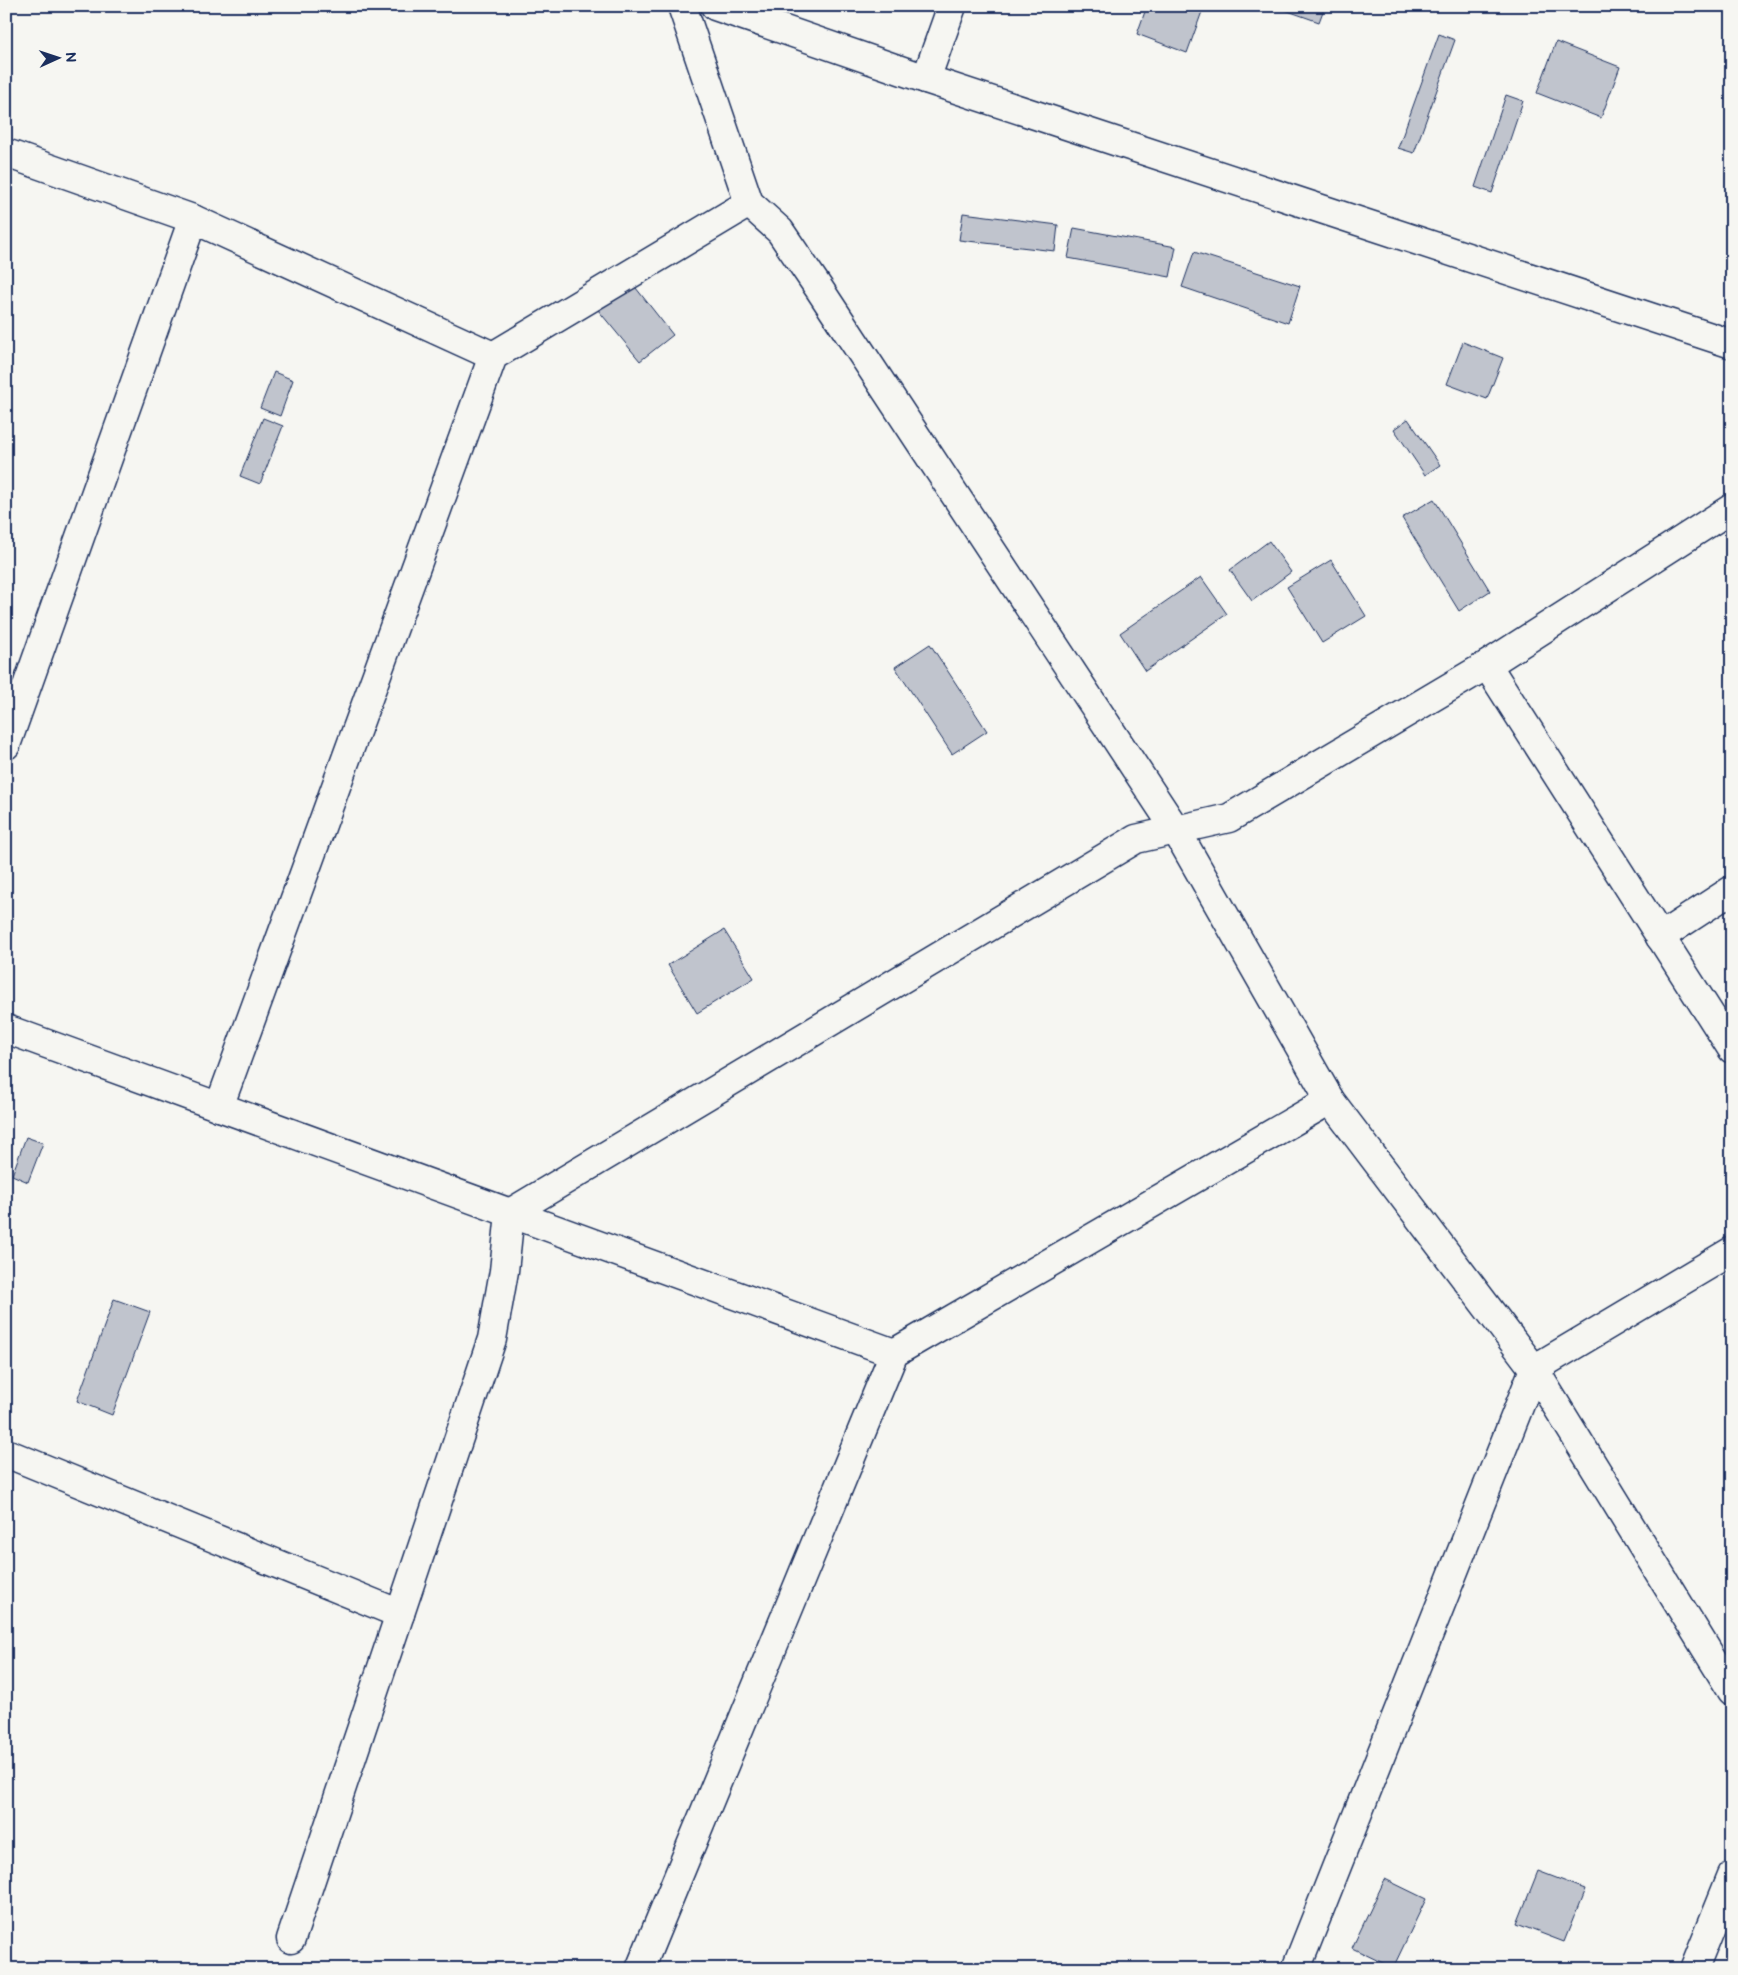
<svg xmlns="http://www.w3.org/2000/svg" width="1738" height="1975" font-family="'Balsamiq Sans',sans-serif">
  <rect width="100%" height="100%" fill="#f6f6f2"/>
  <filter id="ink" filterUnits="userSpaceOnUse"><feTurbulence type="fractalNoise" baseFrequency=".02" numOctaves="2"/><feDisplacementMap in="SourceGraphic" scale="10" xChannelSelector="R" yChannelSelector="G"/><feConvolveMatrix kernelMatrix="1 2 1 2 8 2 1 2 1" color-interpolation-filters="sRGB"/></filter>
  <g filter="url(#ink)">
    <!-- building -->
    <g fill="#c0c4cd" stroke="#1b2f5e">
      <path d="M1147,6H1204L1187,53L1137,34Z"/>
      <path d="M1287,6H1325L1319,22L1285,10Z"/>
      <path d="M1439,34L1455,40L1414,153L1398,148Z"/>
      <path d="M1556,42L1620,67L1601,118L1537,93Z"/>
      <path d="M1506,95L1523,101L1492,193L1475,187Z"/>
      <path d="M963,213L1058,225L1055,251L959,240Z"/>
      <path d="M1074,228L1176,247L1170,277L1068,258Z"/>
      <path d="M1194,252L1300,286L1288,323L1182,287Z"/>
      <path d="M632,283L673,335L640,361L598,310Z"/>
      <path d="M1463,342L1503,358L1487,399L1447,384Z"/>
      <path d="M274,372L293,380L280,416L260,408Z"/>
      <path d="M263,418L283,426L260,484L240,476Z"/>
      <path d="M1408,419L1440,465L1425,475L1394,429Z"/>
      <path d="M1434,499L1490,591L1459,611L1402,518Z"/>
      <path d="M1269,541L1291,572L1252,601L1230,570Z"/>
      <path d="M1331,560L1366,616L1322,643L1287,587Z"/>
      <path d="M1201,577L1227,614L1145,671L1120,633Z"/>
      <path d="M930,644L987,731L952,754L895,667Z"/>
      <path d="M724,930L754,978L697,1013L668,965Z"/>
      <path d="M26,1137L43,1143L28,1182L12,1175Z"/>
      <path d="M114,1299L150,1312L112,1415L77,1401Z"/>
      <path d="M1538,1871L1585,1889L1564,1942L1517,1924Z"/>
      <path d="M1385,1879L1426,1899L1393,1968L1352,1948Z"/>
    </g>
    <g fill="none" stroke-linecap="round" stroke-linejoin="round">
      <!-- minor casing -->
      <g stroke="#1b2f5e" stroke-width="31">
        <g id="minor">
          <path d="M682,6L749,203L780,231L820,290L1176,830L1330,1100L1534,1369L1732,1691"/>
          <path d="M715,6L926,79L1732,344"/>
          <path d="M926,79L952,6"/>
          <path d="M6,153L193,219L493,356"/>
          <path d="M1487,665L1732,1049"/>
          <path d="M6,745L193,219"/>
          <path d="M1660,937L1732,890"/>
          <path d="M6,1029L894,1353"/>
          <path d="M219,1107L493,356L749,203"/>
          <path d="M6,1453L400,1614"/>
          <path d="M291,1939L492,1339L504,1271L510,1213L1136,839L1229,818L1487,665L1732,508"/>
          <path d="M640,1969L894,1353L1330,1100"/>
          <path d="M1296,1969L1534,1369L1732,1251"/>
          <path d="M1694,1969L1732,1875"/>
        </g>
      </g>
      <!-- minor -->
      <use href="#minor" stroke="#f6f6f2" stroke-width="28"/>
    </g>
  </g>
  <!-- margin -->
  <rect width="1738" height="1975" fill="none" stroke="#f6f6f2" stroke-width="25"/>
  <rect x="12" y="12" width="1713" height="1950" fill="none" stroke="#1b2f5e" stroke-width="2" filter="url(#ink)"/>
  <!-- north arrow -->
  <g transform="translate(58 58) rotate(87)" stroke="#f6f6f2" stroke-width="4" paint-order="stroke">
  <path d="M0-4L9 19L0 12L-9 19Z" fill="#1b2f5e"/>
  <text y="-8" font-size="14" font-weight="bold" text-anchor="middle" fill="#1b2f5e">N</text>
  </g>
</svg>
